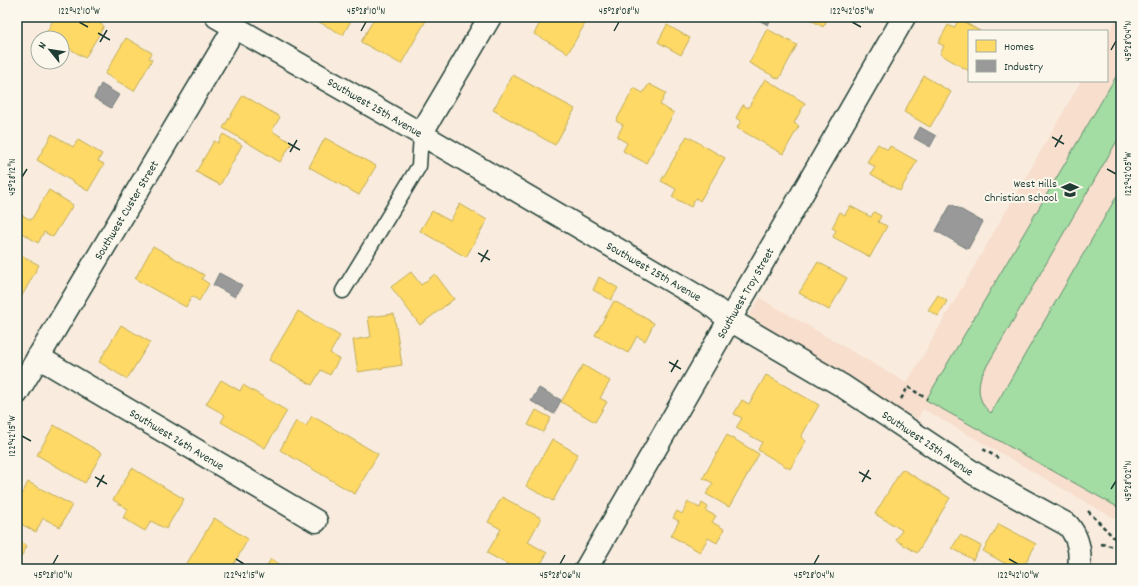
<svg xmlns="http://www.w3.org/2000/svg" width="1138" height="586" font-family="Dekko,sans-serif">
  <rect width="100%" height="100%" fill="#f9ecde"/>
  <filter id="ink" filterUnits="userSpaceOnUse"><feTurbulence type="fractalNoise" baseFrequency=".025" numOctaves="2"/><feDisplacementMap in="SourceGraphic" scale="8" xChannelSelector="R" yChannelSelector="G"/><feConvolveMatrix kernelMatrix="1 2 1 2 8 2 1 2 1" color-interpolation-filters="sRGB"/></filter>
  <g filter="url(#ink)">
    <!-- built -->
    <path fill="#f7decd" d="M1118,17H1121V522L923,409L917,419L747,319L760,298L907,383L1081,81H1107V35Z"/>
    <!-- grass -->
    <path fill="#a3dda3" stroke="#618d6c" d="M1121,68V134L981,376C977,390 979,404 991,413L1121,189V509L926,400Z"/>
    <!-- homes -->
    <g fill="#ffd966" stroke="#bcaa57">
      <path d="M55,17L70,19L71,17H78L89,24L92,19L104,26L85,58L62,44V38H43Z"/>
      <path d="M321,17H353L343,35L319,22Z"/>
      <path d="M375,17H428L401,64L361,42Z"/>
      <path d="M543,17H589L568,53L534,34Z"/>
      <path d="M806,17H829L823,27Z"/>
      <path d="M959,19L980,31H969V71L940,54L944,46L938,43L948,25L954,28Z"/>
      <path d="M667,25L690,38L681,55L658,42Z"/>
      <path d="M767,29L797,45L779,79L749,63Z"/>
      <path d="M126,38L152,53L149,58L152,60L134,91L105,74Z"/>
      <path d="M513,75L575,109L555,145L493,110Z"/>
      <path d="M924,76L951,92L930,127L904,112Z"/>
      <path d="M765,79L805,103L794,123L799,126L783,154L737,128L741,121L736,118L743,105L748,108Z"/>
      <path d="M649,84L666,93L660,105L674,113L646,163L623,151L627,143L617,137L623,125L616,121L634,88L643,93Z"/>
      <path d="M243,95L280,117L272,131L292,143L280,162L223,128Z"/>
      <path d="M52,134L73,147L78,140L102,154L98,161L104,164L88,191L37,160Z"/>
      <path d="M223,134L242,145L220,185L196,172L214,141L218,143Z"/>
      <path d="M687,136L725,158L700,201L696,198L691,207L672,197L676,189L661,181Z"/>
      <path d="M325,138L376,166L359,195L309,167Z"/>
      <path d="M878,144L888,150L890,146L917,161L900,191L871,174L875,167L867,162Z"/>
      <path d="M49,190L73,205L53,237L44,232L38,243L17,230V219L20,214L31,220Z"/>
      <path d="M460,204L487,220L466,257L420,231L432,211L450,221Z"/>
      <path d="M850,206L871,217L874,212L881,216L878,222L887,226L870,257L833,237L836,230L832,228L840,212L845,215Z"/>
      <path d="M153,246L204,275L202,279L209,284L199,301L192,296L186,307L135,279Z"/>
      <path d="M17,253L39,265L18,303L17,302Z"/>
      <path d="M818,262L847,278L829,310L799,293Z"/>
      <path d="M411,272L421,285L435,274L454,299L420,325L391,287Z"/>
      <path d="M599,277L618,288L611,300L593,290Z"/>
      <path d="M938,295L947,301L938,316L928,310Z"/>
      <path d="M614,301L654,323L645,341L637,336L628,353L595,335Z"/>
      <path d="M298,311L340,336L330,353L339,359L330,375L321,370L312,385L269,360Z"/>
      <path d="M394,314L402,365L358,372L353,340L371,337L368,317Z"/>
      <path d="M121,325L150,342L127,379L99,362Z"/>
      <path d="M583,365L610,381L600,398L607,402L595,422L561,402Z"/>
      <path d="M766,375L819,405L801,437L806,441L790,469L758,450L762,442L736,428L742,418L734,414L742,400L749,404Z"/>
      <path d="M221,380L240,391L243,385L287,411L265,448L221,422L225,415L206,404Z"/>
      <path d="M536,410L551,418L543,432L528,425Z"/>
      <path d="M312,416L378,454L355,494L280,450L296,421L306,426Z"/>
      <path d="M54,425L102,453L85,483L37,455Z"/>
      <path d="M727,435L759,454L729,507L706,494L713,483L703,478Z"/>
      <path d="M552,439L578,454L553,501L526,486Z"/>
      <path d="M132,468L184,499L166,529L151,521L145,531L123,518L128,509L113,500Z"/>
      <path d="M902,469L950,498L917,553L896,540L902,530L875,514Z"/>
      <path d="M28,482L72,505L60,527L43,518L36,532L17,522V492L22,494Z"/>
      <path d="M502,497L541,518L528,542L547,553L538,569H516L487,553L501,529L488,522Z"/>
      <path d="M688,502L700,508L702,503L708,507L706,511L716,516L712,522L724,529L717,543L708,538L700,552L671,536L679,521L673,518L677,511L682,514Z"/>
      <path d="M214,518L248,539L231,569H194L186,565Z"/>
      <path d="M999,524L1036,544L1022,569H1015L983,551Z"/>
      <path d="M960,535L981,546L973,560L952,548Z"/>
      <path d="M17,540L27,546L17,564Z"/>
      <path d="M271,559L288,569H265Z"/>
    </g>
    <!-- industry -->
    <g fill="#999" stroke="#747d7b">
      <path d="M753,17H772L768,25Z"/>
      <path d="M101,84L119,95L111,108L94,98Z"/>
      <path d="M920,127L936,136L930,147L914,138Z"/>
      <path d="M951,204L983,222L968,249L936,231Z"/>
      <path d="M219,273L242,285L235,297L213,285Z"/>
      <path d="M539,388L561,400L554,414L531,401Z"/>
    </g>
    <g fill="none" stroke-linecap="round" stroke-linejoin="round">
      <!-- lane casing -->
      <g stroke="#1f3d34" stroke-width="17">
        <path id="lane" d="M343,291L419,166L421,134"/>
      </g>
      <!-- street casing -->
      <g stroke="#1f3d34" stroke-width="25">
        <g id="street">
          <path d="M217,17L421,134L707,302L730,320L841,385L975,474L1068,525C1079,538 1081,552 1079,569"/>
          <path d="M421,134L490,17"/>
          <path d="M38,357L316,521"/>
          <path d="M17,393L235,27"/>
          <path d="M586,569L904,17"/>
        </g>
      </g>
      <!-- path -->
      <g stroke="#1f3d34" stroke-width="2.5" stroke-dasharray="4 3" stroke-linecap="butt">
        <path d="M901,399L908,387L927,399"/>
        <path d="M983,449L998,458"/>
        <path d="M1088,511L1121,545"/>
        <path d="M1101,544L1121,548"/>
      </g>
      <!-- lane -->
      <use href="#lane" stroke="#fbf7ec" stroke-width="14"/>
      <!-- street -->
      <use href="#street" stroke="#fbf7ec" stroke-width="22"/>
    </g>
  </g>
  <!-- ticks -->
  <path fill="none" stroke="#1f3d34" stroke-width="1.5" d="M79,22L88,27M852,22L861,27M361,31L366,22M614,31L619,22M98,33L110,40M100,42L107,30M1111,50L1116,41M1052,137L1064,144M288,143L300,150M1055,147L1062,135M290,152L297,140M1107,169L1116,174M22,177L27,169M478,253L490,260M481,262L488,250M669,362L681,369M671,372L678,360M22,436L31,441M859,472L871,479M95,477L107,484M862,482L869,470M97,487L104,475M1111,489L1116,481M236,559L244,564M1009,559L1018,564M53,564L58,555M560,564L565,555M814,564L819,555"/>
  <!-- icons -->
  <defs>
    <g id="school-bare" transform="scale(1.38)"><path d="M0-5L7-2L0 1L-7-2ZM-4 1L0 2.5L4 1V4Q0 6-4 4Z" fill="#1f3d34" stroke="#fbf7ec" stroke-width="2.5" paint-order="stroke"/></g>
  </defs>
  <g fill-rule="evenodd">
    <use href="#school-bare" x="1070" y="190"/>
  </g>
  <g text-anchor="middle" stroke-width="4" stroke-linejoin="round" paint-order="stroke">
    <!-- street labels -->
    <g font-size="12" fill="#1f3d34" stroke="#fbf7ec">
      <text transform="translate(375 107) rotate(30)" y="4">Southwest 25th Avenue</text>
      <text transform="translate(126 210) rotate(-59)" y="4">Southwest Custer Street</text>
      <text transform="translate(654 271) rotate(30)" y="4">Southwest 25th Avenue</text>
      <text transform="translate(745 293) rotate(-60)" y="4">Southwest Troy Street</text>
      <text transform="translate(177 439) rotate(31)" y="4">Southwest 26th Avenue</text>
      <text transform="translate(928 443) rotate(34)" y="4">Southwest 25th Avenue</text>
    </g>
    <!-- poi labels -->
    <g font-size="12" fill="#1f3d34" stroke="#fbf7ec" text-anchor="end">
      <text x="1057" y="187">West Hills<tspan x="1057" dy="14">Christian School</tspan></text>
    </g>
  </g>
  <!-- margin -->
  <rect width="1138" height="586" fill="none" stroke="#fbf7ec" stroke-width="44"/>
  <!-- legend -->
  <rect x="968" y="30" width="140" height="52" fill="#fbf7ec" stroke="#a3ada2"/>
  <rect x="976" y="40" width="20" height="12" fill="#ffd966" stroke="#a3ada2"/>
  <text x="1004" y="50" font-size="12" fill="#1f3d34">Homes</text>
  <rect x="976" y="60" width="20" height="12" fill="#999999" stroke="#a3ada2"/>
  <text x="1004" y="70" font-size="12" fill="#1f3d34">Industry</text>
  <!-- north arrow -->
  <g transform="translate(50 50) rotate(300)"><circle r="19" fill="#fbf7ec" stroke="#a3ada2"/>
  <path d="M0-3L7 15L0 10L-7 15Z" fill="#1f3d34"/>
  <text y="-6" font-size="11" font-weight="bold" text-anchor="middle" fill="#1f3d34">N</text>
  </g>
  <rect x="22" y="22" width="1094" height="542" fill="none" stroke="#1f3d34" stroke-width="1.5"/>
  <g font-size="10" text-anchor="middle" fill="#1f3d34">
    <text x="79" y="14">122°42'10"W</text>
    <text x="366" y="14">45°28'10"N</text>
    <text x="619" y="14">45°28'08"N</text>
    <text x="852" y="14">122°42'05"W</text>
    <text transform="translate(1127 41) rotate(-90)" y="4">45°28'04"N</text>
    <text transform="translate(1127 174) rotate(-90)" y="4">122°42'05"W</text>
    <text transform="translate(11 177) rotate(-90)" y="4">45°28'12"N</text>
    <text transform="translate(11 436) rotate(-90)" y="4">122°42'15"W</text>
    <text transform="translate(1127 481) rotate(-90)" y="4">45°28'02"N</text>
    <text x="53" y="578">45°28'10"N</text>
    <text x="244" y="578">122°42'15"W</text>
    <text x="560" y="578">45°28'06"N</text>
    <text x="814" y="578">45°28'04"N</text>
    <text x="1018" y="578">122°42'10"W</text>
  </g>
</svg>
